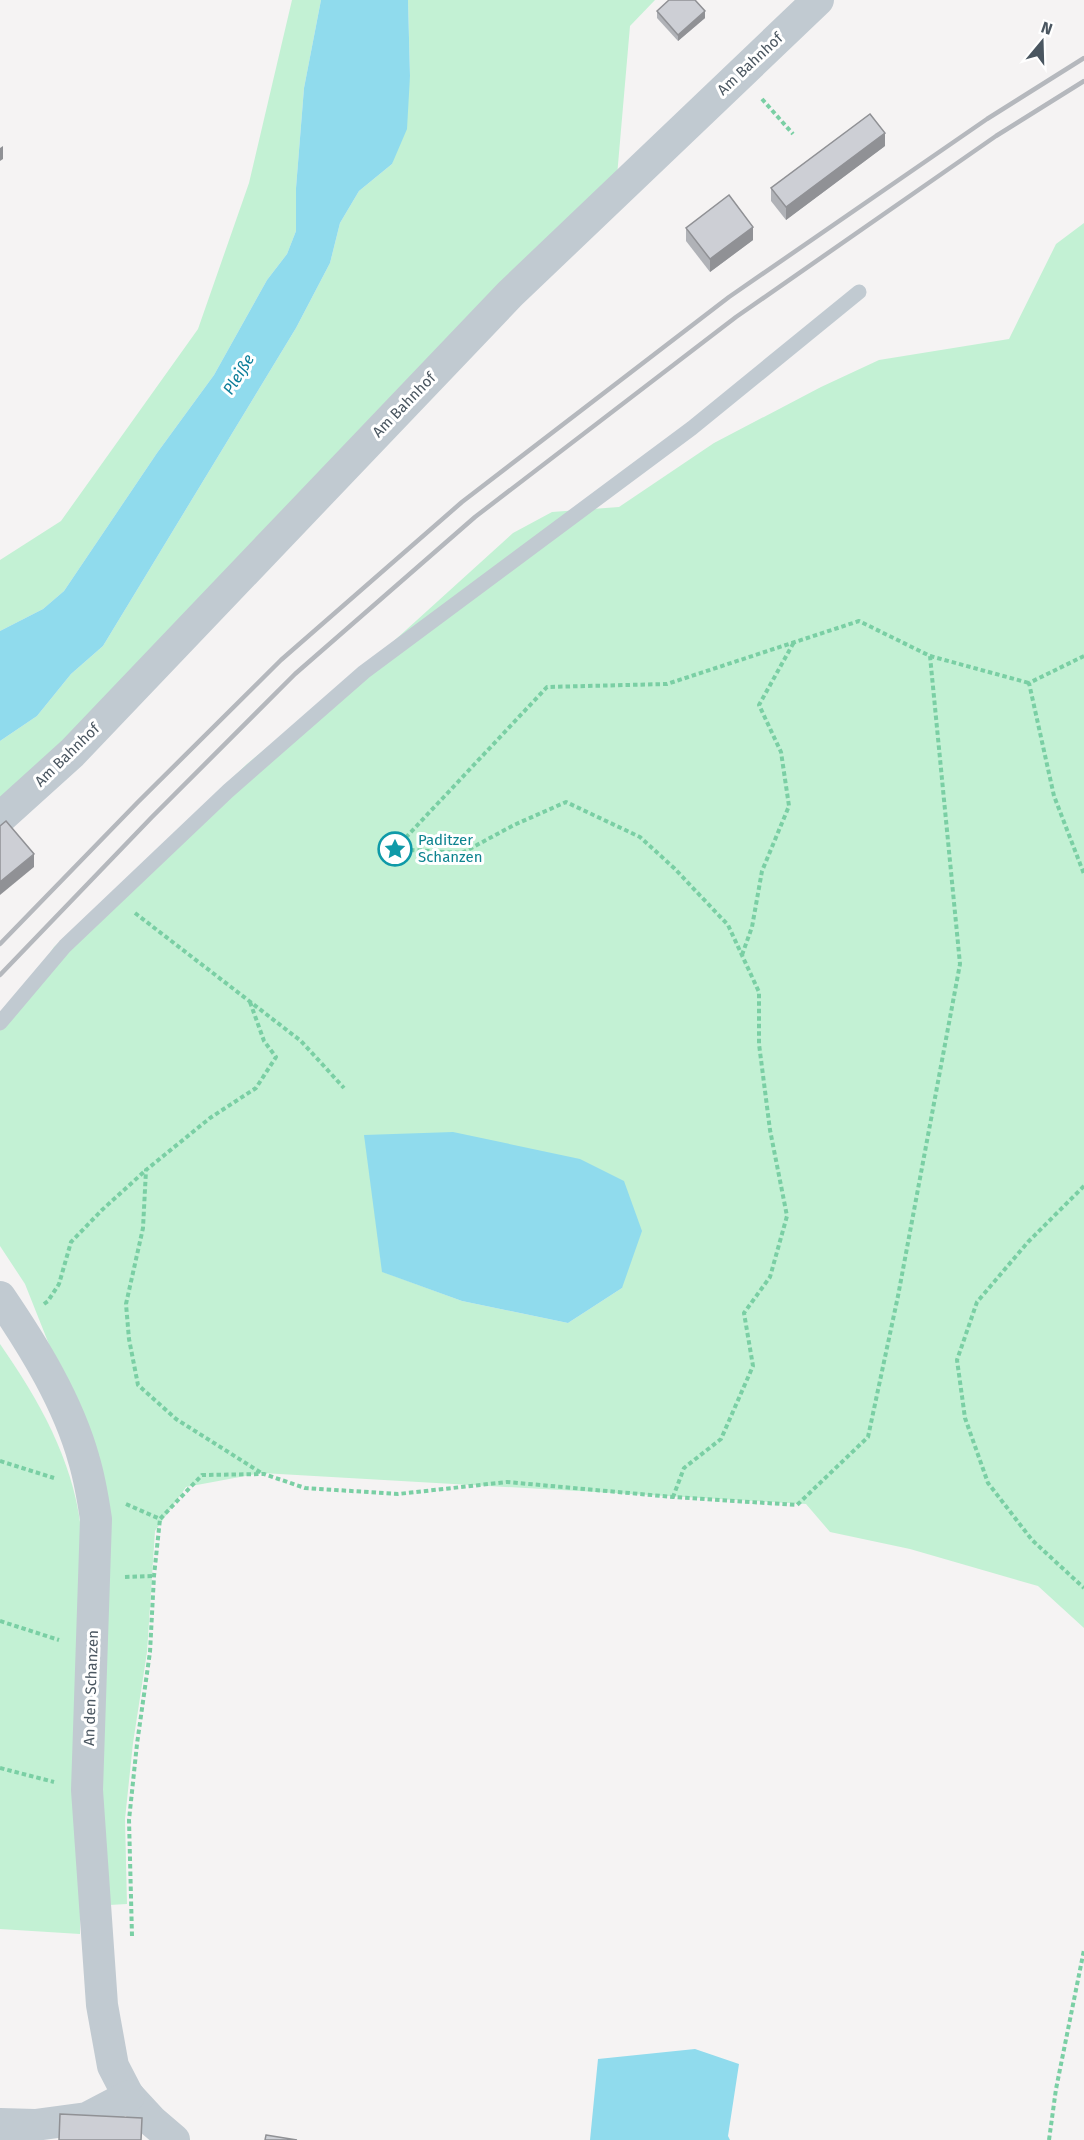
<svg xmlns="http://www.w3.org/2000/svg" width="1084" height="2140" font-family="'Fira Sans',sans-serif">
  <rect width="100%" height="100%" fill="#f5f3f3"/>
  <!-- green -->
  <g fill="#c3f1d4" fill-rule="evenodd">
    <path d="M292,0H321L304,88L296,188V231L287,254L267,280L214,375L157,453L64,591L43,609L0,631V560L61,521L198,329L249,183Z"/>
    <path d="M408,0H655L630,26L617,176L65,745L0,800V741L37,716L71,674L103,646L296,328L330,263L340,223L359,191L392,164L410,76Z"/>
    <path d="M1084,223V1628L1038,1586L910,1549L830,1532L806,1504L262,1473L186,1487L155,1531L147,1652L133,1743L125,1819L127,1904L109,1905L102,1804L105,1658L58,1367L25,1284L0,1246V1026L54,947L247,764L374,659L513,533L552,512L619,507L714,443L821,387L879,360L1009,339L1056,244ZM383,1272L622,1288L568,1323L462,1301Z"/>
    <path d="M0,1344C39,1400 73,1460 81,1529L80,1934L0,1929Z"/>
  </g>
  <!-- water -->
  <g fill="#90dbed">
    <path d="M321,0H408L410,76L407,129L392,164L359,191L340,223L330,263L296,328L103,646L71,674L37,716L0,741V631L43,609L64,591L157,453L214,375L267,280L287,254L296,231V188L304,88Z"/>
    <path d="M453,1132L580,1159L624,1181L642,1231L622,1288L568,1323L462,1301L382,1272L364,1135Z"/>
    <path d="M695,2049L739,2064L728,2136L730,2140H590L598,2059Z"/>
  </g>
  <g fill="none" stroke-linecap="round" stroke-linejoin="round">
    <!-- path -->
    <g stroke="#7acfa4" stroke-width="4" stroke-dasharray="4.5 3" stroke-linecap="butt">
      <path d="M762,99L793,134"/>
      <path d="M930,656L1029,683"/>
      <path d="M1084,656L1029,683L1054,796L1084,874"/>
      <path d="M395,849L462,853L514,825L566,802L640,837L674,868L728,925L759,992V1044L770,1130L787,1216L770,1277L744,1313L753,1366L721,1439L684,1468L673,1497"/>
      <path d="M135,913L301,1041L344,1088"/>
      <path d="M742,955L752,927L762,871L789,806L781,752L759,705L794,642"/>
      <path d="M250,1002L264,1041L276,1057L256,1088L210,1118L146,1170L143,1228L126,1304L129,1339L138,1385L176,1419L263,1474"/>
      <path d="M1084,1186L1028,1242L977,1302L957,1360L965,1418L988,1483L1032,1540L1084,1588"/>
      <path d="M44,1304L48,1301L59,1284L71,1242L102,1210L146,1170"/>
      <path d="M0,1461L54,1478"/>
      <path d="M126,1504L160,1519L202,1475L264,1474L305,1488L398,1494L507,1482L673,1497L797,1505L868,1437L898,1296L960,964L930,656L859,621L667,684L547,687L395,849"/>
      <path d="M125,1577L154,1576"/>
      <path d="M0,1621L59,1640"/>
      <path d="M0,1768L54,1782"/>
      <path d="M132,1936L129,1820L137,1744L150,1652L154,1576L160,1519"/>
      <path d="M1049,2140L1056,2089L1084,1950"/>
    </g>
    <!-- lane -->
    <path stroke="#c1cad1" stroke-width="15" d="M0,1023L65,946L228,791L364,672L692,428L859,292"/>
    <!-- street -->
    <g stroke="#c1cad1" stroke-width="32">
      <path d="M0,818L72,753L510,294L818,0"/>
      <path d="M0,1297C34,1347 68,1402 84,1460C90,1480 93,1499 96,1519L87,1790L102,2005L113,2066L128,2095L153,2122L174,2140"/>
      <path d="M0,2124L35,2125L87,2118L129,2096"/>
    </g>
    <!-- rail -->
    <g stroke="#b5b8bd" stroke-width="4.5">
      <path d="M0,944L138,802L281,660L462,502L729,297L987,119L1084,58"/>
      <path d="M0,975L152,817L295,674L475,517L736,317L996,136L1084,81"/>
    </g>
  </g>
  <!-- wall -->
  <g fill="#b0b2b7">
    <path d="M657,11L705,18L678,41L657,18Z"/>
    <path d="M885,146L786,220L771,201V188Z"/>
    <path d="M686,228L753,240L710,272L686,241Z"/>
  </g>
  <!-- shaded-wall -->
  <g fill="#909195">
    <path d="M705,11V18L678,41V35Z"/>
    <path d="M885,133V146L786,220V207Z"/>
    <path d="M3,146V159L0,161V148Z"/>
    <path d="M753,227V240L710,272V259Z"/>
    <path d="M34,854V867L0,895V882Z"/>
  </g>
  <!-- building -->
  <g fill="#cdcfd5" stroke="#909195" stroke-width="1.5">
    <path d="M669,0H695L705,11L678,35L657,11Z"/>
    <path d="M870,114L885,133L786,207L771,188Z"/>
    <path d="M729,195L753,227L710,259L686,228Z"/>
    <path d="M6,821L34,854L0,882V826Z"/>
    <path d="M60,2114L142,2118L141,2140H59Z"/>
    <path d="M266,2135L297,2140H265Z"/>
  </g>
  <!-- icons -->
  <defs>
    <g id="sight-ring" transform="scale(1.725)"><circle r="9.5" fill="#fff" stroke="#0f9aa8" stroke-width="1.5"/><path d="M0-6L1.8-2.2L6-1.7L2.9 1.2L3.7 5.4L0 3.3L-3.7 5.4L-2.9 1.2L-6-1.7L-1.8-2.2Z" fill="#0f9aa8"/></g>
  </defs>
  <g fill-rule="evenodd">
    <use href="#sight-ring" x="395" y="849"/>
  </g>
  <g text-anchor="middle" stroke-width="6" stroke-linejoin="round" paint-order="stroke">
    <!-- street labels -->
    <g font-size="15" fill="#4a5660" stroke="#fff">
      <text transform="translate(750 64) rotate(-43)" y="5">Am Bahnhof</text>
      <text transform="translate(404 405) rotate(-46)" y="5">Am Bahnhof</text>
      <text transform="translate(67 755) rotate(-44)" y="5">Am Bahnhof</text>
      <text transform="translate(91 1688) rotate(-88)" y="5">An den Schanzen</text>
    </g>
    <!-- culture labels -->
    <g font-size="15" fill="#0d838f" stroke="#fff" text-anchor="start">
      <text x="418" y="845">Paditzer<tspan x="418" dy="17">Schanzen</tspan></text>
    </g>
    <!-- water labels -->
    <g font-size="16" font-style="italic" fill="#0d7e99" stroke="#fff">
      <text transform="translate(238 374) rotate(-58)" y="6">Pleiße</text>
    </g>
  </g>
  <!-- north arrow -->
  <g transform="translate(1042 42) rotate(19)" stroke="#ffffff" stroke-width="4.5" paint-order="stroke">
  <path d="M0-4.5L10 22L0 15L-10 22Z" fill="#4a5660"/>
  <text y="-9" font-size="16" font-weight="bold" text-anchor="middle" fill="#4a5660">N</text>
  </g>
</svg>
